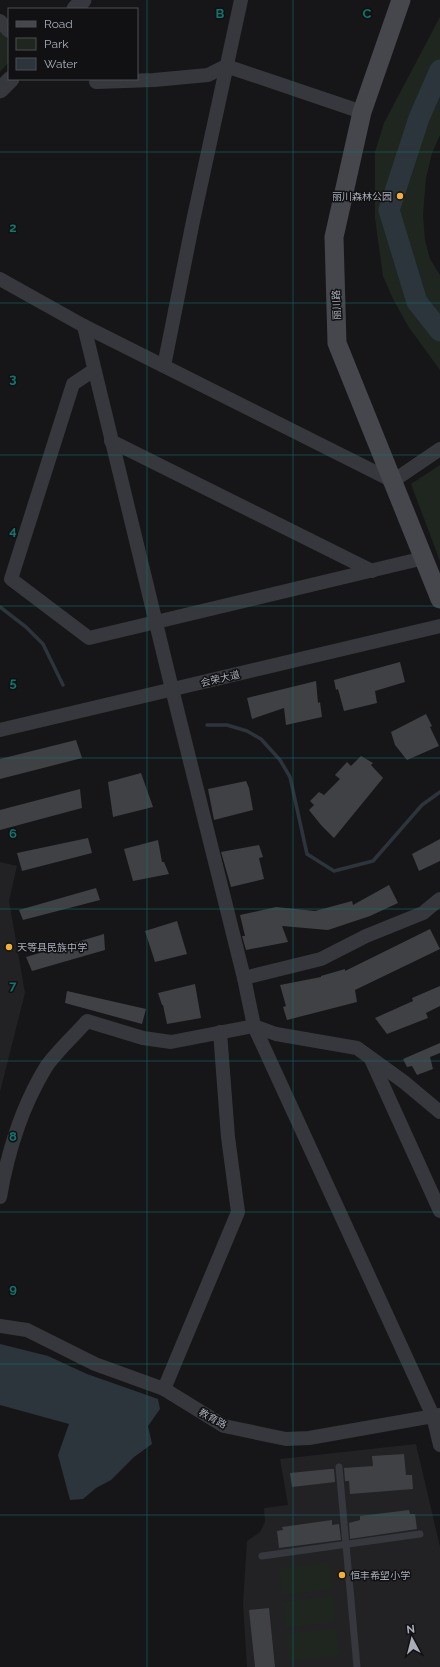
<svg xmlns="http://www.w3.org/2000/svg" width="440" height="1667" font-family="Raleway,'Noto Sans SC',sans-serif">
  <rect width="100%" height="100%" fill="#161618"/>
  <!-- built -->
  <g fill="#222225">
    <path d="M0,862L17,866L9,901L25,993L0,1092Z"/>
    <path d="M416,1444L440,1547V1667H247L243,1603L247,1541L260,1532L265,1522L264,1508L288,1505L280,1459Z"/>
  </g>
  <!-- green -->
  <g fill="#1e261f">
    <path d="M440,17V135L432,153L426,178L423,215L425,240L430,259L440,275V370L408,326L393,299L383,276L375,218V152L384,123Z"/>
    <path d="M0,31L9,41V62L0,72Z"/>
    <path d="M440,465V561L411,484Z"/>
    <path d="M329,1563L332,1589L282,1595L279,1569Z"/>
    <path d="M333,1596L336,1622L286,1628L283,1602Z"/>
    <path d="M336,1628L339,1655L289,1661L286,1634Z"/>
  </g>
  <!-- water -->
  <path fill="#2c353c" d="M0,1344L48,1356L87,1374L158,1399L160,1409L148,1426L152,1444L134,1457L111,1480L96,1488L83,1499L70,1500L58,1455L69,1424L0,1405Z"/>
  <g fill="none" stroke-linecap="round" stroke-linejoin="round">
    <!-- stream -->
    <g stroke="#2c353c" stroke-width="3.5">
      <path d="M0,607L26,627L43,644L63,685"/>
      <path d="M207,725H227L247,731L261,739L280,760L290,777L307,854L334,871L373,861L422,805L440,792"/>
    </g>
    <!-- river -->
    <path stroke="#2c353c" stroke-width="21" d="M440,70L419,118L389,210L417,302L440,331"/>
  </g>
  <!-- building -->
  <g fill="#404145">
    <path d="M400,662L405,682L375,691L377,703L344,711L338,689L336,690L334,680Z"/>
    <path d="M316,681L318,703L320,702L322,717L286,725L284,708L252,719L247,698Z"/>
    <path d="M426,714L432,726L430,727L439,746L407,760L395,745L391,732Z"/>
    <path d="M76,740L82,758L0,779V759Z"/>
    <path d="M361,756L373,763L371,765L383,778L334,838L321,825L309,810L314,805L310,801L319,792L324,795L340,779L335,775L347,762L351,766Z"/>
    <path d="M141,773L153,807L113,817L108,782Z"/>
    <path d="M246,781L249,788L253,810L214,820L208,789Z"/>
    <path d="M80,789L82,808L0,830V810Z"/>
    <path d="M88,838L92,853L22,871L17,853Z"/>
    <path d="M440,839V861L419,871L412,854Z"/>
    <path d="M158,840L162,862H164L169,874L133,881L124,849Z"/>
    <path d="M259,845L263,857L259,858L264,879L231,887L221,852Z"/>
    <path d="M389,885L398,903L370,916L328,930L282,926L288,942L246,950L242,936H245L240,915L276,907L315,911L352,901L353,905Z"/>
    <path d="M96,888L100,900L23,920L19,910Z"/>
    <path d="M177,921L187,954L155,962L145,931Z"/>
    <path d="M430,929L440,949L355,990L357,1002L287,1020L283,1007L286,1006L280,985L321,977V976L345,969V971Z"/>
    <path d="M104,934L105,950L32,971L26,957Z"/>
    <path d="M195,984L201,1018L167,1024L163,1005H162L158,993Z"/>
    <path d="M440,986V1006L426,1013L428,1018L387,1034L375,1018L413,1001L412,998Z"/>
    <path d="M67,991L146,1009L142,1024L65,1003Z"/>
    <path d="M440,1043V1053L430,1057L433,1069L417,1075L412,1066L407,1067L403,1059Z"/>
    <path d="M404,1454L406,1475H412L413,1489L350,1494L349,1481H345L344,1468L373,1466L372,1456Z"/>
    <path d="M330,1469H334L335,1482L292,1487L290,1473Z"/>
    <path d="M409,1510L410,1514H415L417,1529L350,1539L349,1523L360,1520V1516Z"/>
    <path d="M332,1520V1525L339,1524L341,1540L279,1548L277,1531L283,1530L282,1527Z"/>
    <path d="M269,1608L275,1667H255L249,1610Z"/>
  </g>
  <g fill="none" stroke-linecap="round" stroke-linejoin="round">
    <!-- service -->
    <g stroke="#37383d" stroke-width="7">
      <path d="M339,1467L357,1667"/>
      <path d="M262,1556L420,1534"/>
    </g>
    <!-- minor -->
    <g stroke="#37383d" stroke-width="14">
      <path d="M0,21L9,31"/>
      <path d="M96,82L154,80L208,75L226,66L362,112"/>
      <path d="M0,279L84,326L393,481L440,449"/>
      <path d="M84,326L172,689L244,978L254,1026L433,1416L440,1445"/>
      <path d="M164,366L193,221L241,0"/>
      <path d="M94,370L73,384L11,579L89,638L424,558"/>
      <path d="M111,441L372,571"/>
      <path d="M0,730L440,626"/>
      <path d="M244,978L321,959L366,936L423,913L440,899"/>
      <path d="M371,1059L440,1211"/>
      <path d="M0,1197C8,1150 21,1108 46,1067C56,1052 75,1035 87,1021L143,1038L171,1042L254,1026L276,1034L357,1048L404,1082L440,1112"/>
      <path d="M0,1326L27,1330L95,1364L164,1389L224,1426L286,1439L309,1438L440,1415"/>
      <path d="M164,1389L238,1212L228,1137L220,1032"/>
    </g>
    <!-- tertiary -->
    <g stroke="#37383d" stroke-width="17">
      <path d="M75,9L83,0"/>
      <path d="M0,90L11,79"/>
    </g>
    <!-- secondary -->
    <path stroke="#45474d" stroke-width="19" d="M401,0L362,112L334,237L337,343L440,599"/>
  </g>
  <!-- grid -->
  <path fill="none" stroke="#0f766e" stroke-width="1" stroke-opacity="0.55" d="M147,0V1667M293,0V1667M0,152H440M0,303H440M0,455H440M0,606H440M0,758H440M0,909H440M0,1061H440M0,1212H440M0,1364H440M0,1515H440"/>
  <!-- markers -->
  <g fill="#f2b134" stroke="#111113" stroke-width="1.5">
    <circle cx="400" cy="196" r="4"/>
    <circle cx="9" cy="947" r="4"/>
    <circle cx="342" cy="1575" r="4"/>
  </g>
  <g text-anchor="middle" stroke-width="3" stroke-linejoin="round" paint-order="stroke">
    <!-- poi labels -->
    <g font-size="10" fill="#a8adb8" stroke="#111113" text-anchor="start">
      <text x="392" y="200" text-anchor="end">丽川森林公园</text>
      <text x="17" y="951">天等县民族中学</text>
      <text x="350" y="1579">恒丰希望小学</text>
    </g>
    <!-- street labels -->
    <g font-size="10" fill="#a8adb8" stroke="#111113">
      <text transform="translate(336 305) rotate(-92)" y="4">丽川路</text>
      <text transform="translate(220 678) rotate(-13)" y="4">会荣大道</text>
      <text transform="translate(213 1418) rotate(28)" y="4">教育路</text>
    </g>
  </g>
  <g font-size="13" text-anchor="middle" font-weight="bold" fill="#0f766e" stroke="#111113" stroke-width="3" stroke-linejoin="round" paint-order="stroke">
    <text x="220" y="18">B</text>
    <text x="367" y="18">C</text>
    <text x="13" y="232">2</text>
    <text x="13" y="383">3</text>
    <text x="13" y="535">4</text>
    <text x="13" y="687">5</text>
    <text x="13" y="838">6</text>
    <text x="13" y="990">7</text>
    <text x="13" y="1141">8</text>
    <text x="13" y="1293">9</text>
  </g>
  <!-- legend -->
  <rect x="8" y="8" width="130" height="72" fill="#111113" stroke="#4d4f55"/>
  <rect x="16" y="21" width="20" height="6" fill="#45474d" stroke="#4d4f55"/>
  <text x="44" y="28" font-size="12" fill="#a8adb8">Road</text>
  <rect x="16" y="38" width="20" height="12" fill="#1e261f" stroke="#4d4f55"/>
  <text x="44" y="48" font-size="12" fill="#a8adb8">Park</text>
  <rect x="16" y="58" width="20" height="12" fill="#2c353c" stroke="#4d4f55"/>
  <text x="44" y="68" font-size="12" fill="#a8adb8">Water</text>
  <!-- north arrow -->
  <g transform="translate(412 1639) rotate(353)" stroke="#111113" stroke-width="3" paint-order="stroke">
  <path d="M0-3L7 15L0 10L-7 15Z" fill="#a8adb8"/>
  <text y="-6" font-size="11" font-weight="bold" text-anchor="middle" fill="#a8adb8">N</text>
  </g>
</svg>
